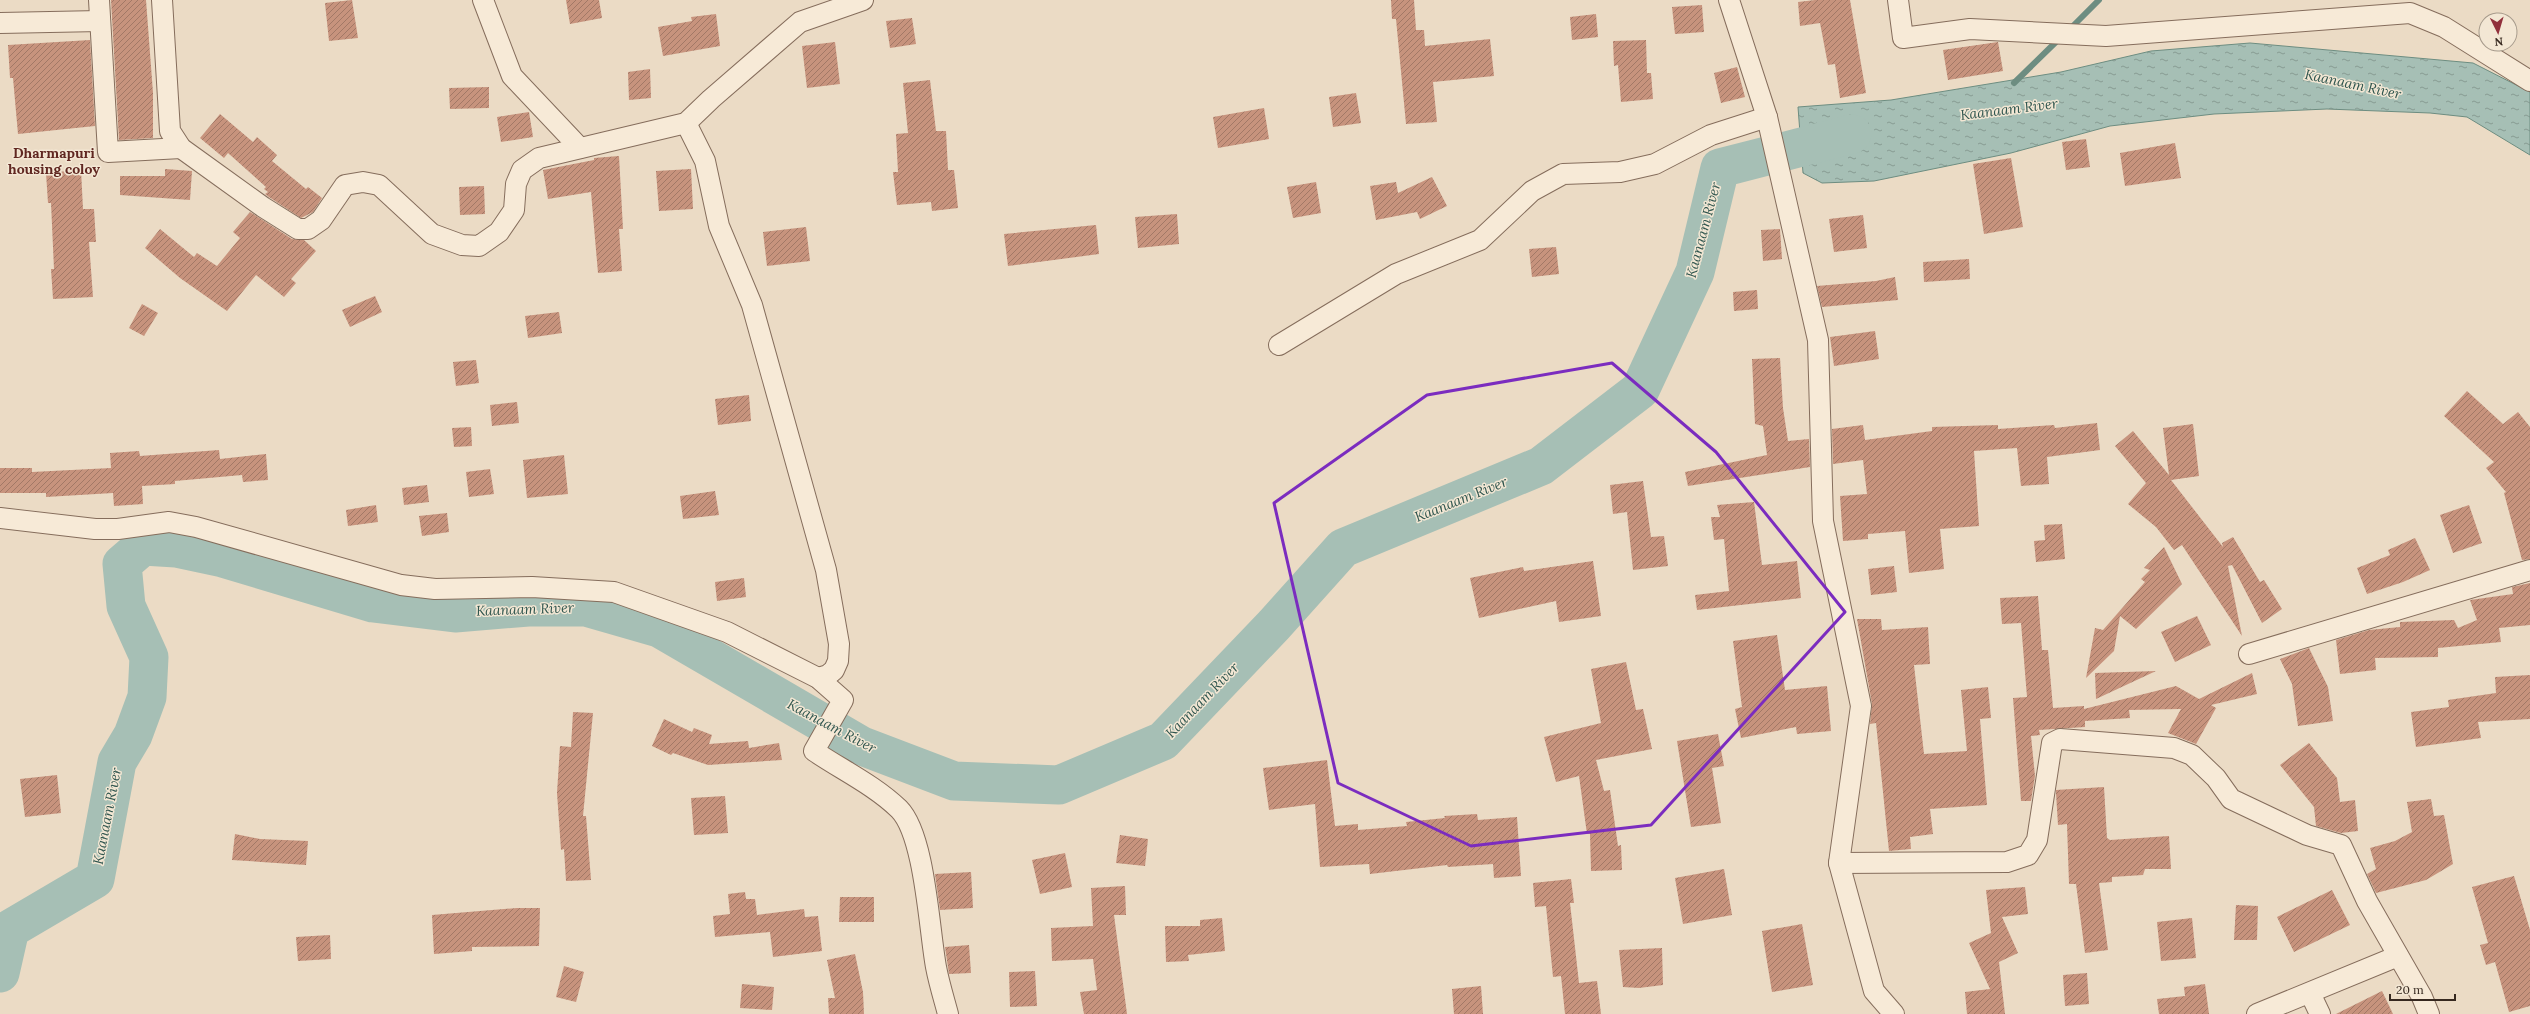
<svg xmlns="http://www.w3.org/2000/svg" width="2530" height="1014" font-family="Lora,serif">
  <defs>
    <pattern id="water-ripples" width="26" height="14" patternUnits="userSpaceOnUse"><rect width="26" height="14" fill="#a6bfb5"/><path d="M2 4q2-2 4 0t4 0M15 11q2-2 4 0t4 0" fill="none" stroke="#889b93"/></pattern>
    <pattern id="building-hatch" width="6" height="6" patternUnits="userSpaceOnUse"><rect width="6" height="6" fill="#c7937d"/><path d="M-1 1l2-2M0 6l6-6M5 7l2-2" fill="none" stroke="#a27866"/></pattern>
  </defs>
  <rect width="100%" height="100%" fill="#ebdbc5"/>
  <!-- water -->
  <path fill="url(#water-ripples)" stroke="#6d8d81" d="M2250,43L2473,63L2530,92V155L2467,117L2430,113L2327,109L2214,114L2110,126L2011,153L1874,181L1822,183L1803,173L1798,107L1891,100L2061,72L2151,51Z"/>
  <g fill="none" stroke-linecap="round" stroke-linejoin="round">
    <!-- stream -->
    <g stroke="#6d8d81" stroke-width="6">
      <path d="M2069,30L2099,0"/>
      <path d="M2014,83L2059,39"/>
    </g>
    <!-- river -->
    <path stroke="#a6bfb5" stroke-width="39" d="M0,973L10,929L95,879L117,762L133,735L147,697L149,657L126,606L122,564L143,546L176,548L223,558L373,603L455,613L528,607H586L659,628L862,746L954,781L1059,785L1163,741L1274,625L1343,548L1541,466L1640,390L1695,272L1720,168L1852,134"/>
  </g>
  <!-- building -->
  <g fill="url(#building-hatch)">
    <path d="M111,0H146L153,93V138L119,140Z"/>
    <path d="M352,0L358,38L329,41L325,3Z"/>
    <path d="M566,0H599L602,18L570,24Z"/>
    <path d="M1391,0H1414L1416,30H1424L1425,46L1490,39L1494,76L1433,82L1437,122L1406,124L1396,19H1392Z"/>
    <path d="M1815,0H1850L1866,93L1840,98L1835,64L1828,65L1820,23L1800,26L1798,2Z"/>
    <path d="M1702,5L1704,32L1675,34L1672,7Z"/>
    <path d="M716,14L720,46L663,56L658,27L692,21L691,17Z"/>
    <path d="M1596,14L1598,37L1572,40L1570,17Z"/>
    <path d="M912,18L916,44L890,48L886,21Z"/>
    <path d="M90,40L95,126L18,134L13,78H10L8,45Z"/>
    <path d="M1646,40L1647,73H1651L1653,99L1621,102L1618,65L1614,66L1613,41Z"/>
    <path d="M835,42L840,84L807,88L802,46Z"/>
    <path d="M1998,42L2003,71L1948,80L1943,50Z"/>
    <path d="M1737,67L1745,97L1721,103L1714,73Z"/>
    <path d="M650,69L651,98L629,100L628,72Z"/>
    <path d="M930,80L936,131H946L948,170H954L958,208L932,211L931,202L897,205L893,172H898L896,134L908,133L903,83Z"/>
    <path d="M489,87V108L450,109L449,88Z"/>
    <path d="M1356,93L1361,123L1333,127L1329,97Z"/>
    <path d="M1264,108L1269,139L1218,148L1213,117Z"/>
    <path d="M529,112L533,137L501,142L497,117Z"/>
    <path d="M220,114L253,142L257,137L277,155L272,161L306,189L308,187L322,198L313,212L301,218L269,197L265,194L268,192L264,189L266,187L228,153L224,158L200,138Z"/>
    <path d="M2086,139L2090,167L2066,170L2062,142Z"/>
    <path d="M2175,143L2181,178L2125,186L2120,153Z"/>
    <path d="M619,156L623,229H619L622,271L598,273L591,192L548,199L543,170L594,160V158Z"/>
    <path d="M2011,158L2023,227L1984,234L1973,164Z"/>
    <path d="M165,169L192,171L190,200L120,195V176H165Z"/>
    <path d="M691,169L693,209L659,211L656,171Z"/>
    <path d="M81,170L83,209H94L96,242H89L93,297L53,299L51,269H54L51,203H48L46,173Z"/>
    <path d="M1432,177L1447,206L1420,219L1417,212L1376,220L1370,186L1396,182L1398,193Z"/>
    <path d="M1316,182L1321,213L1293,218L1287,187Z"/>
    <path d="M484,186L485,214L460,215L459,187Z"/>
    <path d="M250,212L292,239L304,240L316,251L291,279L296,283L284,297L256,275L227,311L180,278L145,248L160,229L194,257L197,253L217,266L240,238L233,232Z"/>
    <path d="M1177,214L1179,244L1138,248L1135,217Z"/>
    <path d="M1863,215L1867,248L1834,252L1829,219Z"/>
    <path d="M1096,225L1099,254L1008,266L1004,234Z"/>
    <path d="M806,227L810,261L767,266L763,232Z"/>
    <path d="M1780,229L1782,259L1763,261L1761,230Z"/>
    <path d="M1556,247L1559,274L1532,277L1529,249Z"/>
    <path d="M1969,259L1970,279L1924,282L1923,262Z"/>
    <path d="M1895,277L1898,300L1822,307L1817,286L1876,281Z"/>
    <path d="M1757,290L1758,309L1734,311L1733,292Z"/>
    <path d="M375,296L382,312L350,327L342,310Z"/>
    <path d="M142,304L158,313L144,336L129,328Z"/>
    <path d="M559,312L562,333L528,338L525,316Z"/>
    <path d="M1875,331L1879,359L1834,366L1830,337Z"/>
    <path d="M1780,358L1783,408L1788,441L1809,439L1810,467L1688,486L1685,472L1767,455L1763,426L1755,424L1752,359Z"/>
    <path d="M476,360L479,383L456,386L453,362Z"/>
    <path d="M2467,391L2503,424L2518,412L2530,427V559L2522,560L2504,493L2506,492L2486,468L2494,462L2444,416Z"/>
    <path d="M749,395L751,421L718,425L715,399Z"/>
    <path d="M517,402L519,423L492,426L490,405Z"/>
    <path d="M2097,423L2100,450L2047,457L2049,484L2021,486L2017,448L1974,451L1979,526L1940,529L1944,569L1909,573L1905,531L1868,534V539L1843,541L1840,496L1867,494L1863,460L1833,464L1832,429L1863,425L1865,440L1932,431V427L1998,425V429L2054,425L2055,428Z"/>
    <path d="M2193,424L2199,476L2171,480L2223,547L2222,543L2233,537L2260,582L2264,580L2282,609L2262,623L2232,565L2228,566L2242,636L2182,545L2174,550L2156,527L2128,504L2146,483L2115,446L2133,431L2169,475L2163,428Z"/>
    <path d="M471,427L472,446L454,447L452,428Z"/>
    <path d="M219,450L220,459L266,454L268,480L243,482L242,475L175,481V484L142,486L143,504L114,506L113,493L46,497V493H0V468H32V472L111,468L110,453L139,451L140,456Z"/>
    <path d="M564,455L568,494L527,498L523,460Z"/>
    <path d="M490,469L494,494L469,497L466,472Z"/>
    <path d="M1643,481L1651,537L1664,536L1668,566L1633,570L1627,512L1613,514L1610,485Z"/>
    <path d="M427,485L429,502L404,505L402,488Z"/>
    <path d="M715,491L719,515L683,519L680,496Z"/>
    <path d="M1754,502L1762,565L1797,561L1801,598L1697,610L1695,595L1729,591L1724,539L1714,540L1711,517H1720L1717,505Z"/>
    <path d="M376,505L378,522L348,526L346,510Z"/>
    <path d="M2469,505L2482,543L2453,553L2440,515Z"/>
    <path d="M447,513L449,532L422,536L419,516Z"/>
    <path d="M2062,524L2065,559L2036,562L2034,541L2045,540L2044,525Z"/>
    <path d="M2415,538L2430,570L2403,582L2367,594L2357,568L2390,555L2388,550Z"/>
    <path d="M2164,547L2182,584L2136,629L2120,616L2114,651L2086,678L2095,628L2103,630L2145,582L2141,579L2150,570L2144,568Z"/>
    <path d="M1593,561L1601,616L1559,622L1556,601L1479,618L1470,578L1523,567L1524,571Z"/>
    <path d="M1894,566L1897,592L1871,595L1868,569Z"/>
    <path d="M744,578L746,597L717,601L715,582Z"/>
    <path d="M2530,583V625L2499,628L2501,642L2438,648V657L2375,658L2376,670L2340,674L2336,640L2369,630L2400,627V622L2454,620L2458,628L2477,620L2470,600L2513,594L2512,587Z"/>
    <path d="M2038,596L2042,650H2048L2053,708L2084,706V709L2176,686L2199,699L2252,673L2257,694L2211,705L2216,708L2196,744L2168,733L2181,709L2129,710L2130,718L2085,721V727L2039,730L2040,735L2031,736L2035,776L2031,801H2021L2013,698L2027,697L2021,623L2002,624L2000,598Z"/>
    <path d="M2197,616L2211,645L2175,662L2161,632Z"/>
    <path d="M1857,619H1881L1882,630L1928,627L1930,664L1914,665L1924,754L1967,751L1961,690L1988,687L1991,718L1980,719L1987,805L1930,809L1933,834L1910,837L1911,849L1889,851L1876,723L1870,724L1872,704Z"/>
    <path d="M1777,635L1785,690L1827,686L1831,731L1797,734L1796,727L1741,738L1735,709L1742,707L1733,641Z"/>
    <path d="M2309,648L2328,687L2333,721L2298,726L2292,684L2280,659Z"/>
    <path d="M1626,662L1636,710L1643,709L1652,749L1596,760L1604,791L1610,790L1618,846L1621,845L1622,870L1591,871L1590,834H1587L1579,776L1556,782L1544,737L1601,723L1591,669Z"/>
    <path d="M2156,671L2096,699L2095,673Z"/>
    <path d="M2530,675V719L2478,722L2481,738L2416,747L2411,712L2449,707L2448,700L2496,693L2495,677Z"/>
    <path d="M573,712L593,713L583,816H586L591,880L566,881L564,849L561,850L557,793L560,746L571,747Z"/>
    <path d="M664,719L692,732L694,728L712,735L709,744L748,741L749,748L779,743L782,760L708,765L673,753L671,755L652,746Z"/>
    <path d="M1718,734L1724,766L1712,768L1721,823L1691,827L1677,741Z"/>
    <path d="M2309,743L2337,778L2340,802L2355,800L2358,831L2341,833L2316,826L2314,807L2280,765Z"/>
    <path d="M1327,760L1335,826L1358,824V830L1407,826L1406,822L1445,818L1444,816L1477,814L1478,820L1517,817L1521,876L1494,878L1493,864L1448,867L1447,865L1370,874L1369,864L1320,867L1315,804L1269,810L1263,768Z"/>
    <path d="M57,775L61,813L25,817L20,779Z"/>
    <path d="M2104,787L2107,838L2110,840L2169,836L2171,869H2145L2143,875L2112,877V882L2099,883L2108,950L2085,953L2076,884H2069L2067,824L2058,825L2056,793V790Z"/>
    <path d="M725,796L728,833L694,835L691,798Z"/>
    <path d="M2431,799L2434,816L2444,815L2453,864L2426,880L2376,893L2367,874L2376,869L2370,848L2395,841L2412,832L2407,802Z"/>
    <path d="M235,834L260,839L308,841L306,865L232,860Z"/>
    <path d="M1120,835L1148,839L1145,866L1116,863Z"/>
    <path d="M1065,853L1072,887L1040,894L1032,860Z"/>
    <path d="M1724,869L1732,915L1683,924L1675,878Z"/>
    <path d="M971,872L973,908L940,910L935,874Z"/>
    <path d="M2514,876L2530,930V1006L2509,1012L2495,962L2486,965L2480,945L2488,943L2472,887Z"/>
    <path d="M1571,879L1574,903H1570L1579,983L1597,981L1601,1014H1565L1561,976L1553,977L1546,906L1535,907L1533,883Z"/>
    <path d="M1125,886L1126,915H1114L1127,1014H1084L1080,992L1097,990L1093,959L1052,961L1051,928L1093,926L1091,888Z"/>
    <path d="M2025,887L2028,914L2002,917L2018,953L1999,962L2005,1014H1967L1965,992L1990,989L1969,943L1991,933L1986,890Z"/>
    <path d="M2332,890L2350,925L2294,952L2277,917Z"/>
    <path d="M745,892L746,899H755L757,915L804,909L805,917L818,916L822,951L773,957L770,932L715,937L713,916L730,914L728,894Z"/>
    <path d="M840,897H874V922H839Z"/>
    <path d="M2236,905L2258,906L2257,940H2234Z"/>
    <path d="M517,908H540L539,946L472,947V951L434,954L432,915Z"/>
    <path d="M1222,918L1225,951L1188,955L1189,961L1166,962L1165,926H1200V920Z"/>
    <path d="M2192,918L2196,958L2161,961L2157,922Z"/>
    <path d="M1802,924L1813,985L1772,992L1762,931Z"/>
    <path d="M330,935L331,959L298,961L296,937Z"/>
    <path d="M969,945L971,973L949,974L945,947Z"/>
    <path d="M1662,948L1663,985L1639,988L1623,987L1619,950Z"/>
    <path d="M855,954L863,992L864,1014H829L828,998H835L827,960Z"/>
    <path d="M564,966L584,972L576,1002L556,997Z"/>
    <path d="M1035,971L1037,1006L1010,1007L1009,972Z"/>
    <path d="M2087,973L2089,1004L2065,1006L2063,975Z"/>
    <path d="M742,984L774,987L772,1010L740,1008Z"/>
    <path d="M2205,984L2209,1014H2159L2157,999L2185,996L2184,987Z"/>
    <path d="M1481,986L1483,1014H1454L1452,989Z"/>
    <path d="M2382,991L2393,1014H2336Z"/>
  </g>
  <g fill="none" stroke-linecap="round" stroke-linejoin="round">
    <!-- street casing -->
    <g stroke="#856d5c" stroke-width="22">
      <g id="street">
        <path d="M99,0L108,152L181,148"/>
        <path d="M162,0L170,131L181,148L263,207L298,229H308L321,220L345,185L363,182L379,185L432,234L462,245L479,246L499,232L514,210L516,184L522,170L539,158L686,123L711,99L800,22L863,0"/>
        <path d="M483,0L512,76L580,148"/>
        <path d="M1729,0L1767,117L1818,340L1823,521L1861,706L1839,863L1874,991L1894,1014"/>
        <path d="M1898,0L1903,38L1970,29L2106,36L2410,13L2444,27L2530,81"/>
        <path d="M0,23L100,21"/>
        <path d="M686,123L705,161L719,226L752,305L826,570L839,644L838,661L834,670L828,675L818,678"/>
        <path d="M1279,345L1396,274L1480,240L1532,191L1563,174L1620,172L1655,164L1711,135L1767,117"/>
        <path d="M0,518L95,529H118L169,522L196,527L401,585L435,589L532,587L614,592L727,632L818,678L843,700L814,751C842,770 874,785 899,809C925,835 929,929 936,967C939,983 944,999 948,1014"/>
        <path d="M2249,654L2530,570"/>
        <path d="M1839,863L2007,862L2028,855L2037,840L2052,743L2060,739L2174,748L2192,755L2216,778L2231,799L2307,835L2341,845L2367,901L2422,997L2429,1014"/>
        <path d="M2310,993L2320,1014"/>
        <path d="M2257,1014L2398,956"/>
      </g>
    </g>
    <!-- street -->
    <use href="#street" stroke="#f7ead7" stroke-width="20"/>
  </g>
  <!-- marked area -->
  <path fill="none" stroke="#7b2cbf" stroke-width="3" stroke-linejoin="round" d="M1612,363L1716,452L1845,612L1651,825L1471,846L1338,783L1274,503L1427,395Z"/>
  <g text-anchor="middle" stroke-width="3" stroke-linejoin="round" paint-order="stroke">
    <!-- water labels -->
    <g font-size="14" font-style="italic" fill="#2f554e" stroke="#f3e7d4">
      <text transform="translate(2353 84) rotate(12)" y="5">Kaanaam River</text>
      <text transform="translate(2009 109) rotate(-7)" y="5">Kaanaam River</text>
      <text transform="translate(1703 230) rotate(-75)" y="5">Kaanaam River</text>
      <text transform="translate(1461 499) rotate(-22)" y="5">Kaanaam River</text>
      <text transform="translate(525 609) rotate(-2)" y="5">Kaanaam River</text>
      <text transform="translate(1202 700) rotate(-46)" y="5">Kaanaam River</text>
      <text transform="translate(832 726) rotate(28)" y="5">Kaanaam River</text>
      <text transform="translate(107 816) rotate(-79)" y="5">Kaanaam River</text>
    </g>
    <!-- neighbourhood labels -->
    <g font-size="14" font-weight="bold" fill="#602721" stroke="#f3e7d4">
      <text x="54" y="158">Dharmapuri<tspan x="54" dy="16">housing coloy</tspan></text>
    </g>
  </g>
  <!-- north arrow -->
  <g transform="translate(2498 32) rotate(175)"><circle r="19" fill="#f3e7d4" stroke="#a79b8c"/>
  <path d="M0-3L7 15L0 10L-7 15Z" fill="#91303b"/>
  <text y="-6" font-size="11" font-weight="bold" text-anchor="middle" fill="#36281f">N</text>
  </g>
  <!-- scale -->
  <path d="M2390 994v6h65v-6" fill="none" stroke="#36281f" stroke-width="2"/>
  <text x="2396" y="994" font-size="12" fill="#36281f" stroke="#f3e7d4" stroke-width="3" paint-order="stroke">20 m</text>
</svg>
